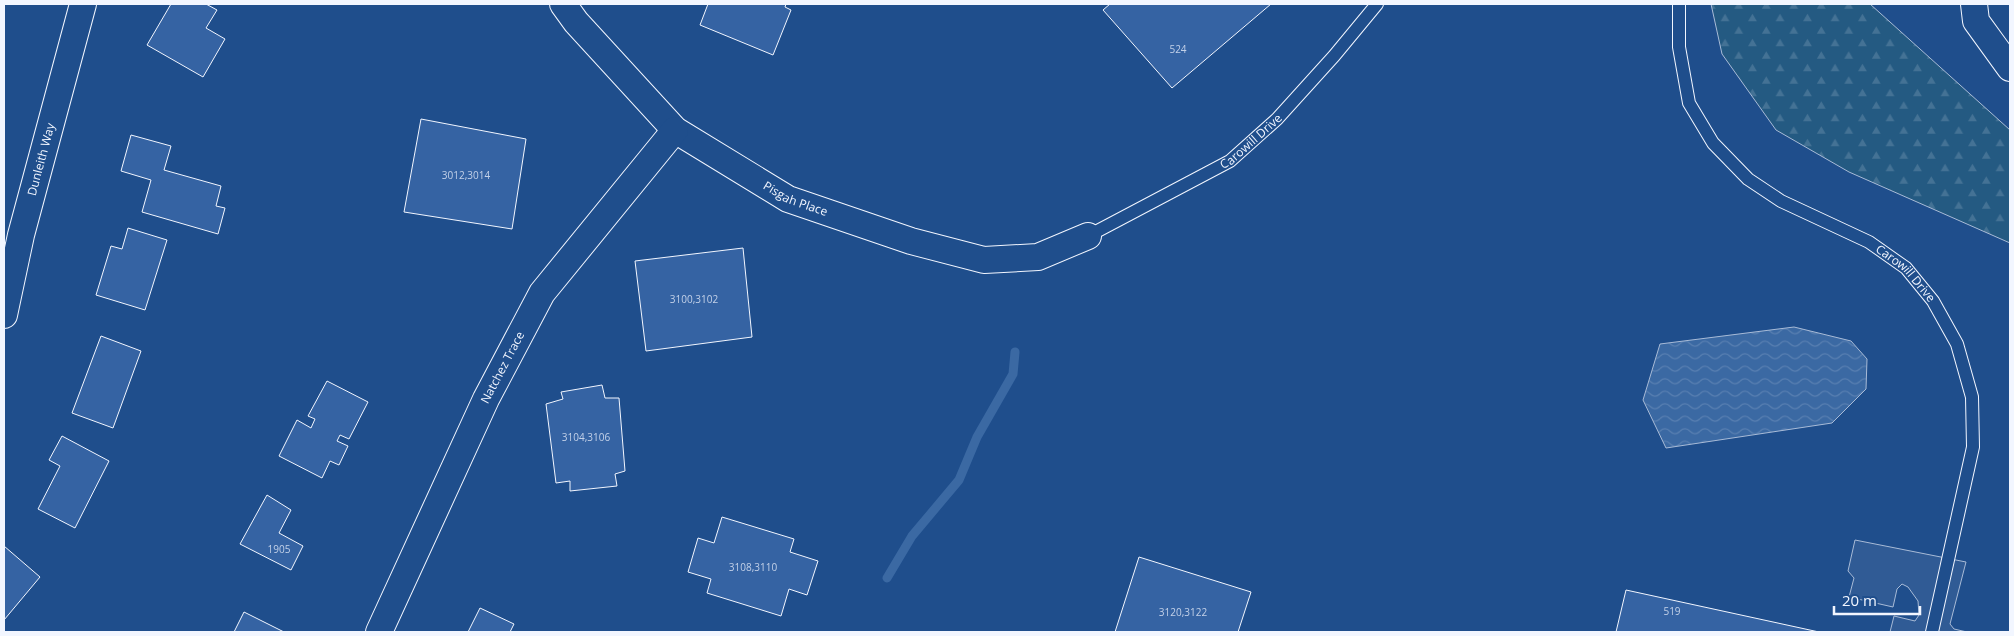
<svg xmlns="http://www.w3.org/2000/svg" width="2014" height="636" font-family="'Open Sans',sans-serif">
  <defs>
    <pattern id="forest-firs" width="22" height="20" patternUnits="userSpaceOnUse" patternTransform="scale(1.25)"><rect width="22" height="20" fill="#245a82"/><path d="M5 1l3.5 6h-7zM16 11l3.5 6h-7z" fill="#447295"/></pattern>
    <pattern id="water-waves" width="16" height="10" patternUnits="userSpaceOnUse" patternTransform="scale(1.25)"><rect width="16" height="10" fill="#3b69a3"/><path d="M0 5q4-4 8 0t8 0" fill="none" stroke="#587fb1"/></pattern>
  </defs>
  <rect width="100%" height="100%" fill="#1f4e8c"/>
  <!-- forest -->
  <path fill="url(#forest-firs)" stroke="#a8bbd7" d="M1711,4H1870L2010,130V243L1849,172L1776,130L1722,54Z"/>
  <!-- parking -->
  <path fill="#305b95" stroke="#a8bbd7" d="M1855,540L1966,562L1950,624L1954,629L1967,632H1890L1894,616L1915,621L1919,615L1918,601L1908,587L1902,584L1897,589L1893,607L1849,597L1854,578L1848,571Z"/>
  <!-- water -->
  <path fill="url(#water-waves)" stroke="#a8bbd7" d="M1794,327L1851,341L1867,359L1866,389L1832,423L1666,448L1643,400L1660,344Z"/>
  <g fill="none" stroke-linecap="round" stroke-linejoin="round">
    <!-- stream -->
    <path stroke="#3b69a3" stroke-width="9" d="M887,578L912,536L959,480L977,437L1013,374L1015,352"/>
  </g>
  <!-- building -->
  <g fill="#3563a3" stroke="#f2f6ff">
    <path d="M171,4H206L217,10L206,28L225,39L203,77L147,45Z"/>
    <path d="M708,4H786L785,7L791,10L773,55L700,25Z"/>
    <path d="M1110,4H1271L1172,88L1103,10Z"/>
    <path d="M421,119L526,139L512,229L404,212Z"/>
    <path d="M131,135L171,146L164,170L221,186L216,206L225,208L218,234L142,212L151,180L121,171Z"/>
    <path d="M128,228L167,240L145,310L96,295L111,246L122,249Z"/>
    <path d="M743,248L752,337L646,351L635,261Z"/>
    <path d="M101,336L141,351L113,428L72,413Z"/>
    <path d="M327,381L368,402L349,439L340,435L337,441L348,446L339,465L330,461L322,478L279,456L297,420L311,428L315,419L308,416Z"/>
    <path d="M602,385L605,398H619L625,471L615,474L617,486L570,491V481L556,483L546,404L563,399L561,392Z"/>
    <path d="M62,436L109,461L75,528L38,509L60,466L49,460Z"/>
    <path d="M267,495L291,510L279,533L303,546L291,570L240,544Z"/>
    <path d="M722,517L794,539L790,552L818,561L807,595L789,589L781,616L707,593L711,579L688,572L698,538L714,543Z"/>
    <path d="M4,546L40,577L4,620Z"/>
    <path d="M1139,557L1251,592L1238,632H1115Z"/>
    <path d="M1626,590L1819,632H1616Z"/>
    <path d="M480,608L514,624L510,632H468Z"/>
    <path d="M244,612L284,632H234Z"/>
  </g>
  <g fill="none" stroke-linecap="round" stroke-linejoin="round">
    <!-- lane casing -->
    <g stroke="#f2f6ff" stroke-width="14">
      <g id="lane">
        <path id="s1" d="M1679,4V47L1689,103L1713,143L1748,179L1781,201L1869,242L1906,268L1933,301L1957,344L1972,397L1973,447L1932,632"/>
        <path id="s2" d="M1088,236L1230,161L1277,119L1334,56L1377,4"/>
      </g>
    </g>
    <!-- street casing -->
    <g stroke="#f2f6ff" stroke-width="28">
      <g id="street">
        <path id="s3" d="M563,4L576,22L675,130L788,199L911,241L984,260L1038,257L1088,236"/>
        <path d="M1974,4L1976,21L2010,68"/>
        <path id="s4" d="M4,315L21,235L83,4"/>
        <path id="s5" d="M379,632L486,399L542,293L675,130"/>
      </g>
    </g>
    <!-- lane -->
    <use href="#lane" stroke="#1f4e8c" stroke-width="12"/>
    <!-- street -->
    <use href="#street" stroke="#1f4e8c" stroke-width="26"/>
  </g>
  <g text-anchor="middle" stroke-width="4" stroke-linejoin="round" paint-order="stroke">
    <!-- number labels -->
    <g font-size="10" fill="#c3d1e8">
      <text x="1178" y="53">524</text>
      <text x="466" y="179">3012,3014</text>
      <text x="694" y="303">3100,3102</text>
      <text x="586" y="441">3104,3106</text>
      <text x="279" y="553">1905</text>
      <text x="753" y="571">3108,3110</text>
      <text x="1672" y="615">519</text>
      <text x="1183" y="616">3120,3122</text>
    </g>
    <!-- street labels -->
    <g font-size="12" fill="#f2f6ff" stroke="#1f4e8c">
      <text dy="4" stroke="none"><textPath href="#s2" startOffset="189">Carowill Drive</textPath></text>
      <text dy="4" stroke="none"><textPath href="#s4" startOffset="160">Dunleith Way</textPath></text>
      <text dy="4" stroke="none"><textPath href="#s3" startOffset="308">Pisgah Place</textPath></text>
      <text dy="4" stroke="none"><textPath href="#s1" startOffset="382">Carowill Drive</textPath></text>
      <text dy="4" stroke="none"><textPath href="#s5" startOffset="292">Natchez Trace</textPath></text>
    </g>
  </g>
  <!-- border -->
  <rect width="2014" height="636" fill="none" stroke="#f2f6ff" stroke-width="10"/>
  <!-- scale -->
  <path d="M1834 606v8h86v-8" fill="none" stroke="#f2f6ff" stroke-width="2.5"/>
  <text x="1842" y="606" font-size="15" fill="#f2f6ff" stroke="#1f4e8c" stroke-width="4" paint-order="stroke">20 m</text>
</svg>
